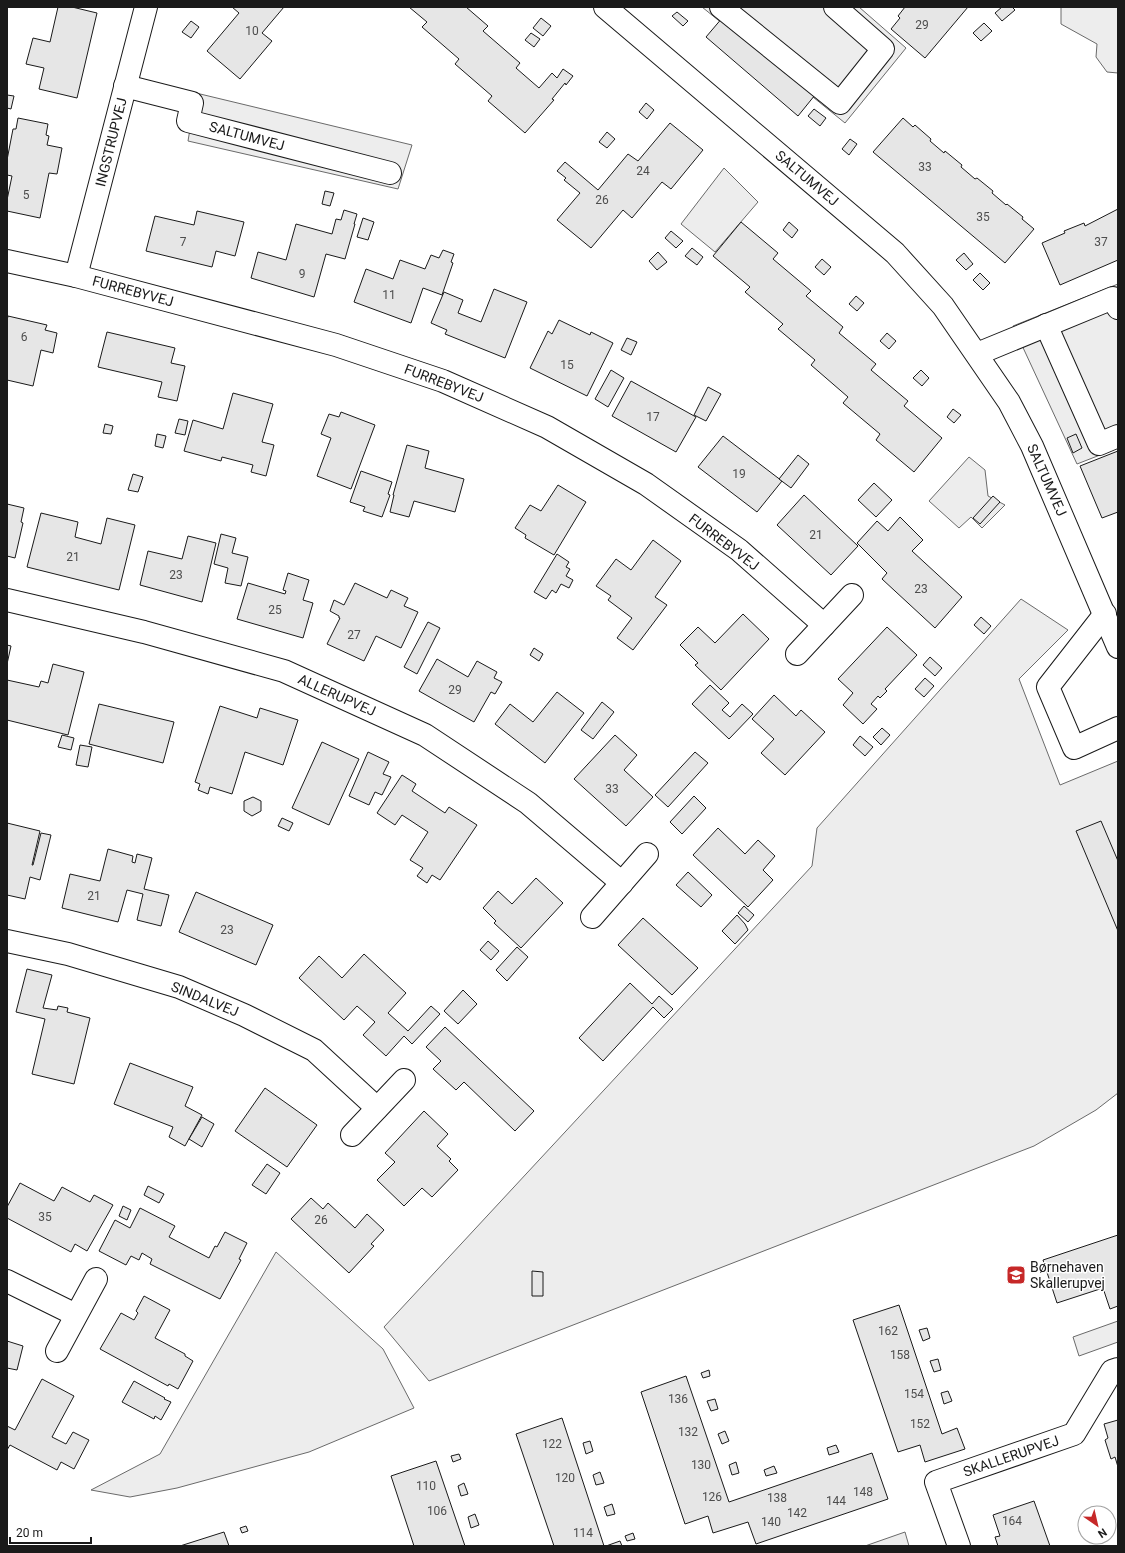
<svg xmlns="http://www.w3.org/2000/svg" width="1125" height="1553" font-family="Roboto,sans-serif">
  <rect width="100%" height="100%" fill="#fff"/>
  <!-- built -->
  <g fill="#ededed" stroke="#6a6a6a">
    <path d="M702,7H859L906,48L845,123Z"/>
    <path d="M1061,7H1118V73L1107,72L1096,57L1097,44L1061,24Z"/>
    <path d="M196,93L412,145L398,189L188,141Z"/>
    <path d="M724,168L758,202L715,252L681,224Z"/>
    <path d="M1118,284V448L1077,464L1013,326Z"/>
    <path d="M969,457L985,470L988,496L1005,505L982,528L971,517L959,528L929,501Z"/>
    <path d="M1021,599L1068,630L1019,679L1060,785L1118,761V1093L1096,1110L1034,1146L429,1381L384,1327L812,866L817,828Z"/>
    <path d="M276,1252L383,1349L414,1408L309,1452L177,1488L130,1497L91,1490L160,1454Z"/>
    <path d="M1118,1321V1342L1079,1356L1073,1337Z"/>
    <path d="M905,1532L909,1546H865Z"/>
  </g>
  <!-- building -->
  <g fill="#e6e6e6" stroke="#1a1a1a">
    <path d="M58,7H72L97,13L77,98L39,89L44,68L26,64L33,38L50,42Z"/>
    <path d="M232,7H284L262,33L272,41L240,79L207,51L239,13Z"/>
    <path d="M409,7H466L488,26L483,31L520,63L516,68L539,88L552,73L557,78L563,69L573,76L566,85L565,83L552,99L554,100L525,133L488,101L492,96L455,64L459,59L422,27L427,22Z"/>
    <path d="M905,7H968L925,58L891,29L900,18L898,16Z"/>
    <path d="M1002,7H1012L1015,10L1002,21L995,13Z"/>
    <path d="M677,12L688,21L683,26L672,16Z"/>
    <path d="M723,17L815,95L798,116L706,37Z"/>
    <path d="M541,18L551,26L543,36L533,28Z"/>
    <path d="M191,21L199,27L191,38L182,32Z"/>
    <path d="M984,23L992,31L981,41L973,33Z"/>
    <path d="M531,33L540,39L534,47L525,40Z"/>
    <path d="M7,95L14,96L11,109L7,108Z"/>
    <path d="M646,103L654,110L647,119L639,112Z"/>
    <path d="M814,109L826,118L820,126L808,116Z"/>
    <path d="M18,118L48,124L46,135L49,136L47,145L62,148L57,174L49,173L40,218L7,211V200L12,176L7,175V160L13,129H16Z"/>
    <path d="M903,118L913,127L915,125L931,139L930,141L944,153L945,151L962,165L961,167L975,179L977,178L993,191L992,193L1006,205L1007,204L1023,217L1022,219L1034,229L1005,263L873,152Z"/>
    <path d="M670,123L703,150L671,189L662,182L632,218L623,210L591,248L557,220L580,193L564,180L566,178L557,171L565,162L598,190L628,154L638,161Z"/>
    <path d="M607,132L615,139L607,148L599,142Z"/>
    <path d="M850,139L857,144L849,155L842,149Z"/>
    <path d="M325,191L334,193L330,206L322,204Z"/>
    <path d="M1118,209V260L1060,285L1042,243L1065,233L1064,231L1084,223L1085,226Z"/>
    <path d="M344,210L357,214L354,224H355L345,259L326,254L314,297L251,278L258,252L286,260L296,224L332,234L336,219L341,220Z"/>
    <path d="M197,211L244,222L235,256L216,251L212,267L146,251L155,216L194,225Z"/>
    <path d="M363,218L374,222L368,240L357,237Z"/>
    <path d="M741,222L778,253L773,259L811,291L806,296L843,327L839,333L876,364L871,370L908,401L904,406L942,438L914,472L876,440L880,434L843,403L848,397L811,365L815,360L778,329L783,324L745,292L750,287L713,256Z"/>
    <path d="M789,222L798,230L792,238L783,230Z"/>
    <path d="M671,231L683,241L676,248L665,238Z"/>
    <path d="M692,248L703,257L697,265L685,256Z"/>
    <path d="M443,250L454,254L451,262L453,263L442,295L423,288L411,323L354,302L366,269L393,279L400,260L425,269L431,255L439,258Z"/>
    <path d="M658,252L667,262L657,270L649,261Z"/>
    <path d="M964,253L973,264L966,270L956,260Z"/>
    <path d="M822,259L831,267L824,275L815,267Z"/>
    <path d="M980,273L990,283L983,290L973,280Z"/>
    <path d="M494,289L527,302L505,358L445,334L447,330L431,323L444,292L463,300L458,313L481,322Z"/>
    <path d="M856,296L864,303L857,311L849,304Z"/>
    <path d="M8,316L47,325L45,330L57,333L53,353L41,350L33,386L7,380V321Z"/>
    <path d="M559,320L590,335L591,332L613,343L587,396L530,368L548,331L552,334Z"/>
    <path d="M107,332L175,348L171,363L185,366L177,401L158,397L162,382L98,367Z"/>
    <path d="M887,333L896,341L889,349L880,341Z"/>
    <path d="M627,338L637,342L631,355L621,350Z"/>
    <path d="M611,370L624,378L608,407L595,399Z"/>
    <path d="M921,370L929,378L922,386L913,378Z"/>
    <path d="M631,381L696,417L676,452L612,416Z"/>
    <path d="M708,387L721,394L706,421L694,415Z"/>
    <path d="M233,393L273,404L262,442L274,445L266,476L251,472L253,465L222,457L221,461L184,451L193,420L223,429Z"/>
    <path d="M953,409L961,415L954,423L947,417Z"/>
    <path d="M341,412L375,425L351,489L317,476L331,438L321,434L329,414L339,417Z"/>
    <path d="M179,419L188,421L185,435L175,433Z"/>
    <path d="M105,424L113,426L111,434L103,433Z"/>
    <path d="M157,434L166,436L163,448L155,446Z"/>
    <path d="M1076,434L1082,448L1073,453L1067,438Z"/>
    <path d="M723,436L782,481L757,512L698,467Z"/>
    <path d="M407,445L429,451L425,468L464,479L455,512L414,501L409,517L390,512L394,495H393Z"/>
    <path d="M1118,451V512L1102,518L1080,466Z"/>
    <path d="M798,455L809,464L791,488L779,479Z"/>
    <path d="M361,471L392,482L388,494L390,495L382,517L363,511L365,507L350,502Z"/>
    <path d="M133,474L143,477L138,492L128,490Z"/>
    <path d="M874,483L892,500L876,517L858,500Z"/>
    <path d="M558,485L586,502L554,555L525,538L526,535L515,528L530,505L541,511Z"/>
    <path d="M804,495L858,546L831,575L777,525Z"/>
    <path d="M993,496L1000,502L980,524L973,518Z"/>
    <path d="M7,504L24,508L21,522L23,523L15,558L7,556Z"/>
    <path d="M41,513L78,522L75,537L101,544L107,518L135,525L119,590L27,567Z"/>
    <path d="M900,517L923,540L912,551L962,597L935,628L882,579L887,573L857,543L877,521L888,531Z"/>
    <path d="M221,534L236,538L232,553L248,557L241,586L225,583L228,568L214,564Z"/>
    <path d="M188,536L216,543L202,602L140,585L148,551L182,559Z"/>
    <path d="M653,540L681,561L655,597L667,605L633,650L617,638L632,618L608,600L611,596L596,586L616,559L631,570Z"/>
    <path d="M557,554L569,562L566,567L570,569L566,576L573,580L569,588L561,584L556,593L552,590L546,599L534,592Z"/>
    <path d="M288,573L309,580L303,600L313,603L303,638L237,619L248,583L285,594L286,591L283,590Z"/>
    <path d="M355,583L387,598L391,590L408,598L404,606L418,612L401,648L376,636L364,661L327,644L340,618H339V616L330,611L334,600L344,605Z"/>
    <path d="M743,614L769,639L721,690L695,665L698,663L680,645L698,627L715,643Z"/>
    <path d="M981,617L991,626L984,634L974,625Z"/>
    <path d="M428,622L440,628L417,674L404,667Z"/>
    <path d="M887,627L917,655L885,689L887,691L880,698L878,696L871,704L877,709L863,724L843,705L853,693L838,679Z"/>
    <path d="M7,645L11,646L7,664Z"/>
    <path d="M534,648L543,654L539,661L530,655Z"/>
    <path d="M930,657L942,668L935,676L923,665Z"/>
    <path d="M437,659L468,677L477,661L497,672L494,678L502,682L495,694L491,692L474,722L419,691Z"/>
    <path d="M53,664L84,672L68,735L7,720V680L39,687L41,681L48,683Z"/>
    <path d="M925,678L934,686L924,697L915,689Z"/>
    <path d="M710,685L729,703L722,710L730,717L742,704L753,714L729,739L692,704Z"/>
    <path d="M557,692L584,713L545,763L495,724L510,704L533,722Z"/>
    <path d="M774,695L796,716L801,710L825,732L785,775L761,753L774,739L752,719Z"/>
    <path d="M602,702L614,712L593,739L581,730Z"/>
    <path d="M99,704L174,722L163,763L89,744Z"/>
    <path d="M220,706L257,718L260,708L298,720L283,765L245,752L232,794L210,787L208,794L198,790L200,784L195,782Z"/>
    <path d="M882,728L890,735L881,745L873,737Z"/>
    <path d="M62,735L74,738L71,750L58,747Z"/>
    <path d="M615,735L637,755L624,770L653,797L626,826L574,779Z"/>
    <path d="M860,736L873,747L865,756L853,745Z"/>
    <path d="M322,742L359,759L329,825L292,808Z"/>
    <path d="M80,745L92,747L88,767L76,765Z"/>
    <path d="M368,752L389,762L383,774L391,777L382,795L375,792L369,805L349,796Z"/>
    <path d="M695,752L708,763L668,807L655,795Z"/>
    <path d="M402,775L416,784L412,791L445,813L449,807L477,825L440,880L432,875L427,883L417,876L423,868L410,860L428,832L402,815L395,825L377,813Z"/>
    <path d="M694,796L706,808L682,834L670,822Z"/>
    <path d="M253,797L261,801V811L252,816L244,811V801Z"/>
    <path d="M282,818L293,823L289,831L278,826Z"/>
    <path d="M1101,821L1118,861V931L1076,831Z"/>
    <path d="M7,823L40,831L32,865H33L41,833L51,835L40,880L30,877L25,899L7,895Z"/>
    <path d="M718,828L745,854L758,840L775,856L763,870L773,880L748,907L693,855Z"/>
    <path d="M108,849L133,856L132,862L135,863L137,854L152,858L144,889L169,895L161,926L137,920L143,894L127,890L118,922L62,908L70,874L100,881Z"/>
    <path d="M688,872L712,895L701,907L676,885Z"/>
    <path d="M536,878L563,903L521,948L494,923L496,921L483,908L498,891L512,904Z"/>
    <path d="M196,892L273,925L256,965L179,932Z"/>
    <path d="M744,906L754,915L748,922L738,913Z"/>
    <path d="M737,915L745,924L748,930L735,944L722,931Z"/>
    <path d="M643,918L698,968L672,995L618,945Z"/>
    <path d="M488,941L499,951L491,960L480,950Z"/>
    <path d="M517,947L528,957L507,981L496,970Z"/>
    <path d="M364,954L406,993L388,1013L408,1031L431,1006L440,1014L412,1044L404,1036L386,1056L363,1035L375,1022L357,1006L344,1020L299,978L319,956L342,978Z"/>
    <path d="M27,969L52,975L43,1008L57,1010L58,1006L68,1008L67,1012L90,1018L74,1084L32,1074L45,1019L16,1012Z"/>
    <path d="M630,983L652,1004L659,996L673,1009L664,1018L653,1007L603,1061L579,1038Z"/>
    <path d="M463,990L477,1004L458,1024L444,1011Z"/>
    <path d="M445,1027L534,1111L515,1131L464,1082L456,1090L433,1069L441,1061L426,1047Z"/>
    <path d="M130,1063L193,1087L185,1106L202,1115L185,1146L169,1137L173,1127L114,1104Z"/>
    <path d="M265,1088L317,1125L287,1167L235,1131Z"/>
    <path d="M424,1111L448,1134L437,1146L451,1159L449,1161L458,1170L432,1197L422,1188L404,1206L377,1180L395,1162L385,1153Z"/>
    <path d="M202,1117L214,1124L202,1147L189,1139Z"/>
    <path d="M267,1164L280,1173L266,1194L252,1185Z"/>
    <path d="M20,1183L54,1201L62,1187L90,1202L94,1195L113,1205L87,1251L75,1244L71,1252L7,1218V1207Z"/>
    <path d="M148,1186L164,1194L159,1203L144,1195Z"/>
    <path d="M311,1198L323,1209L328,1203L355,1228L367,1214L384,1230L371,1244L374,1246L349,1273L291,1219Z"/>
    <path d="M123,1206L131,1210L127,1220L119,1216Z"/>
    <path d="M140,1208L175,1226L169,1237L209,1258L215,1246L217,1247L225,1232L247,1243L239,1259L241,1260L220,1299L150,1264L152,1259L142,1253L139,1260L131,1256L126,1265L99,1251L115,1220L130,1228Z"/>
    <path d="M1118,1235V1306L1110,1309L1103,1288L1057,1303L1043,1260Z"/>
    <path d="M532,1271L543,1272V1296H532Z"/>
    <path d="M144,1296L170,1310L155,1338L185,1354V1356L193,1361L178,1389L169,1384L168,1386L100,1349L121,1313L134,1320L138,1313L136,1311Z"/>
    <path d="M899,1305L942,1434L957,1428L965,1449L925,1462L920,1445L898,1452L853,1320Z"/>
    <path d="M927,1328L930,1338L923,1341L919,1330Z"/>
    <path d="M7,1341L23,1346L17,1370L7,1368Z"/>
    <path d="M938,1359L941,1370L934,1372L930,1361Z"/>
    <path d="M709,1370L710,1376L703,1378L701,1373Z"/>
    <path d="M686,1376L729,1502L872,1453L888,1499L756,1544L748,1522L713,1533L708,1516L685,1524L641,1392Z"/>
    <path d="M42,1379L74,1396L52,1437L66,1444L73,1432L89,1440L74,1469L61,1462L57,1470L10,1445L7,1450V1426L15,1430Z"/>
    <path d="M134,1381L165,1398L164,1399L171,1402L161,1420L155,1416L154,1419L122,1402Z"/>
    <path d="M948,1391L952,1401L944,1404L941,1393Z"/>
    <path d="M715,1399L718,1409L711,1411L707,1401Z"/>
    <path d="M562,1418L604,1546H554L516,1434Z"/>
    <path d="M1118,1420V1467L1115,1457L1111,1459L1105,1440L1108,1438L1104,1424Z"/>
    <path d="M725,1431L729,1441L722,1444L718,1434Z"/>
    <path d="M590,1441L593,1451L586,1454L583,1443Z"/>
    <path d="M836,1445L839,1452L829,1455L827,1448Z"/>
    <path d="M459,1454L461,1459L453,1462L451,1456Z"/>
    <path d="M436,1461L465,1546H414L391,1476Z"/>
    <path d="M736,1462L739,1473L732,1475L729,1465Z"/>
    <path d="M774,1466L777,1473L766,1476L764,1470Z"/>
    <path d="M600,1472L604,1483L596,1485L593,1475Z"/>
    <path d="M464,1483L468,1494L461,1496L458,1486Z"/>
    <path d="M1034,1501L1050,1546H998L995,1537L1000,1536L993,1515Z"/>
    <path d="M612,1504L615,1514L607,1516L604,1507Z"/>
    <path d="M475,1514L479,1525L471,1528L468,1517Z"/>
    <path d="M246,1526L248,1531L242,1533L240,1528Z"/>
    <path d="M224,1532L229,1546H180Z"/>
    <path d="M633,1533L635,1539L627,1541L625,1536Z"/>
    <path d="M620,1541L622,1546H606Z"/>
  </g>
  <g fill="none" stroke-linecap="round" stroke-linejoin="round">
    <!-- minor casing -->
    <g stroke="#1a1a1a" stroke-width="24">
      <g id="minor">
        <path d="M605,7L895,253L943,306L1009,402L1032,446L1118,647"/>
        <path d="M721,7L840,103L883,49L835,7"/>
        <path d="M125,86L192,103L188,121L390,173"/>
        <path d="M7,261L76,276L336,345L443,381L547,427L646,484L739,550L824,625"/>
        <path d="M76,276L146,7"/>
        <path d="M1046,325L1099,444L1118,436"/>
        <path d="M977,354L1113,298L1118,308"/>
        <path d="M7,600L144,632L284,671L425,735L528,803L622,883"/>
        <path d="M1105,614L1048,687L1074,748L1118,728"/>
        <path d="M797,654L852,595"/>
        <path d="M592,917L647,854"/>
        <path d="M7,941L68,954L179,987L244,1015L314,1050L377,1108"/>
        <path d="M352,1135L404,1080"/>
        <path d="M7,1281L76,1315"/>
        <path d="M57,1351L96,1279"/>
        <path d="M959,1546L936,1482L1074,1434L1112,1371L1118,1369"/>
      </g>
    </g>
    <!-- minor -->
    <use href="#minor" stroke="#fff" stroke-width="22"/>
  </g>
  <!-- icons -->
  <defs>
    <g id="school-square" transform="scale(1)"><rect x="-9" y="-9" width="18" height="18" rx="4" fill="#c62828" stroke="#fff"/><path d="M0-5L7-2L0 1L-7-2ZM-4 1L0 2.5L4 1V4Q0 6-4 4Z" fill="#fff"/></g>
  </defs>
  <g fill-rule="evenodd">
    <use href="#school-square" x="1016" y="1275"/>
  </g>
  <g text-anchor="middle" stroke-width="3" stroke-linejoin="round" paint-order="stroke">
    <!-- number labels -->
    <g font-size="12" fill="#4d4d4d">
      <text x="922" y="29">29</text>
      <text x="252" y="35">10</text>
      <text x="925" y="171">33</text>
      <text x="643" y="175">24</text>
      <text x="26" y="199">5</text>
      <text x="602" y="204">26</text>
      <text x="983" y="221">35</text>
      <text x="183" y="246">7</text>
      <text x="1101" y="246">37</text>
      <text x="302" y="278">9</text>
      <text x="389" y="299">11</text>
      <text x="24" y="341">6</text>
      <text x="567" y="369">15</text>
      <text x="653" y="421">17</text>
      <text x="739" y="478">19</text>
      <text x="816" y="539">21</text>
      <text x="73" y="561">21</text>
      <text x="176" y="579">23</text>
      <text x="921" y="593">23</text>
      <text x="275" y="614">25</text>
      <text x="354" y="639">27</text>
      <text x="455" y="694">29</text>
      <text x="612" y="793">33</text>
      <text x="94" y="900">21</text>
      <text x="227" y="934">23</text>
      <text x="45" y="1221">35</text>
      <text x="321" y="1224">26</text>
      <text x="888" y="1335">162</text>
      <text x="900" y="1359">158</text>
      <text x="914" y="1398">154</text>
      <text x="678" y="1403">136</text>
      <text x="920" y="1428">152</text>
      <text x="688" y="1436">132</text>
      <text x="552" y="1448">122</text>
      <text x="701" y="1469">130</text>
      <text x="565" y="1482">120</text>
      <text x="426" y="1490">110</text>
      <text x="863" y="1496">148</text>
      <text x="712" y="1501">126</text>
      <text x="777" y="1502">138</text>
      <text x="836" y="1505">144</text>
      <text x="437" y="1515">106</text>
      <text x="797" y="1517">142</text>
      <text x="1012" y="1525">164</text>
      <text x="771" y="1526">140</text>
      <text x="583" y="1537">114</text>
    </g>
    <!-- street labels -->
    <g font-size="14" fill="#1a1a1a" stroke="#fff">
      <text transform="translate(247 136) rotate(15)" y="5">SALTUMVEJ</text>
      <text transform="translate(111 142) rotate(-76)" y="5">INGSTRUPVEJ</text>
      <text transform="translate(807 178) rotate(40)" y="5">SALTUMVEJ</text>
      <text transform="translate(133 291) rotate(15)" y="5">FURREBYVEJ</text>
      <text transform="translate(444 383) rotate(21)" y="5">FURREBYVEJ</text>
      <text transform="translate(1047 480) rotate(66)" y="5">SALTUMVEJ</text>
      <text transform="translate(724 542) rotate(37)" y="5">FURREBYVEJ</text>
      <text transform="translate(337 695) rotate(24)" y="5">ALLERUPVEJ</text>
      <text transform="translate(205 999) rotate(22)" y="5">SINDALVEJ</text>
      <text transform="translate(1011 1456) rotate(-19)" y="5">SKALLERUPVEJ</text>
    </g>
    <!-- poi labels -->
    <g font-size="14" fill="#1a1a1a" stroke="#fff" text-anchor="start">
      <text x="1030" y="1272">Børnehaven<tspan x="1030" dy="16">Skallerupvej</tspan></text>
    </g>
  </g>
  <!-- border -->
  <rect width="1125" height="1553" fill="none" stroke="#1a1a1a" stroke-width="16"/>
  <!-- north arrow -->
  <g transform="translate(1097 1525) rotate(146)"><circle r="19" fill="#ffffff" stroke="#a3a3a3"/>
  <path d="M0-3L7 15L0 10L-7 15Z" fill="#c62828"/>
  <text y="-6" font-size="11" font-weight="bold" text-anchor="middle" fill="#1a1a1a">N</text>
  </g>
  <!-- scale -->
  <path d="M10 1537v6h81v-6" fill="none" stroke="#1a1a1a" stroke-width="2"/>
  <text x="16" y="1537" font-size="12" fill="#1a1a1a" stroke="#ffffff" stroke-width="3" paint-order="stroke">20 m</text>
</svg>
